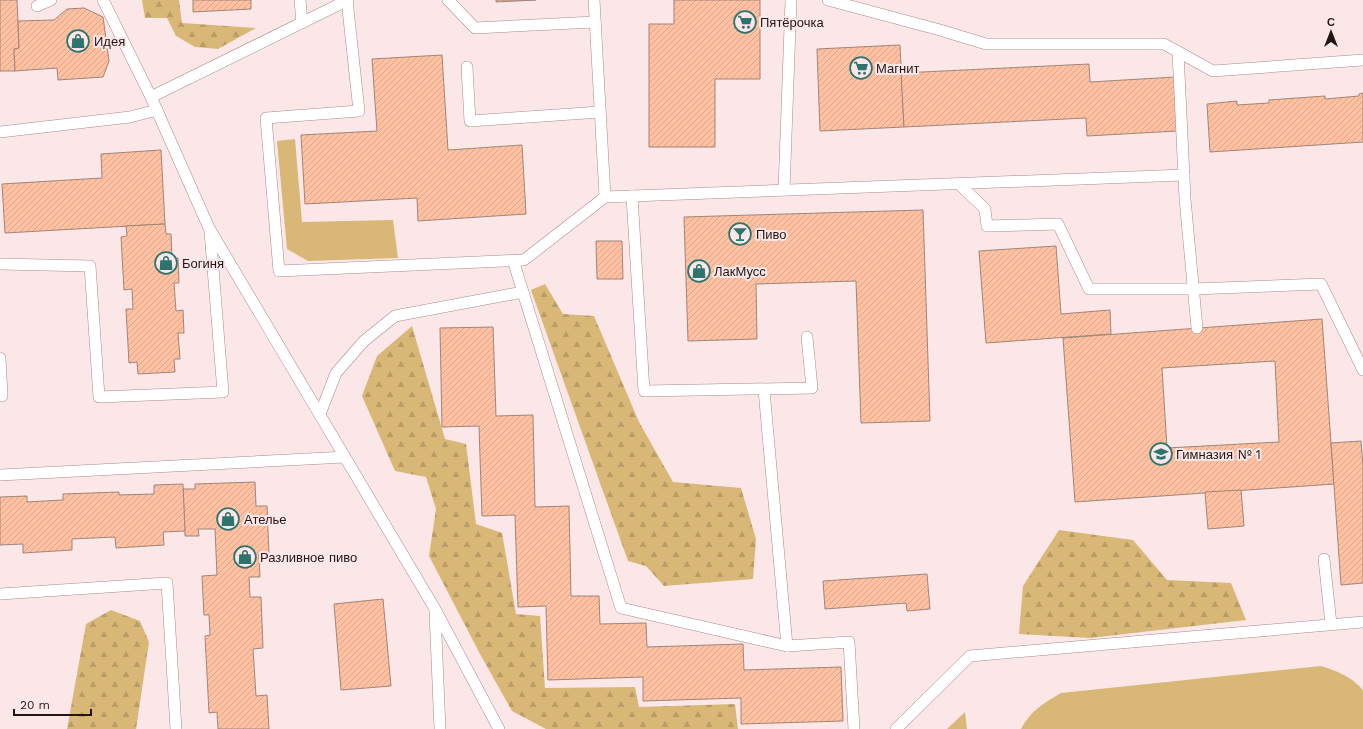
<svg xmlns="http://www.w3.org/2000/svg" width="1363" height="729" font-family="'Work Sans',sans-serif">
  <defs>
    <pattern id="forest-firs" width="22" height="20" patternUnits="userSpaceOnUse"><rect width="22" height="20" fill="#d9b777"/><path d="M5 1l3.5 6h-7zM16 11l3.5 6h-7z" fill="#ba9d66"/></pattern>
    <pattern id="building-hatch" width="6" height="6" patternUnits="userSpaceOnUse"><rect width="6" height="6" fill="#ffc1a1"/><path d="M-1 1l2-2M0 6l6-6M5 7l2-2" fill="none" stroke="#daa58a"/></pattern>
  </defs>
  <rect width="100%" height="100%" fill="#fce7e8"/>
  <!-- grass -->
  <g fill="#d9b777">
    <path d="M295,139L302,222L393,220L398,258L308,261L287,249L277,141Z"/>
    <path d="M1321,666C1337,671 1352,677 1363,690V729H1021C1030,711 1044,703 1061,693Z"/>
    <path d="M965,712L967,729H947Z"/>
  </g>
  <!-- forest -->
  <g fill="url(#forest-firs)">
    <path d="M142,0H179L182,23L256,28L218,49L195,47L176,36L167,18H145Z"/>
    <path d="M545,284L563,314L594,316L639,422L673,482L741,488L756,539L753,579L664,586L646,566L628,561L531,290Z"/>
    <path d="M412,326L445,439L466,444L476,524L502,533L516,614L540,616L545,688L635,687L639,707L735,704L738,729H546L512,711L480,654L429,556L436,509L426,477L395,471L362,396L377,356Z"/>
    <path d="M1059,530L1133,540L1167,580L1231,583L1246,620L1090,638L1019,634L1023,586Z"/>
    <path d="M111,610L140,621L149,642L136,729H67L86,624Z"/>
  </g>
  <!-- building -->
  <g fill="url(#building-hatch)" stroke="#a08578" fill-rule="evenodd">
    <path d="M0,0H17L19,48L14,49L15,71H0Z"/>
    <path d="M193,0H251V9L193,12Z"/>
    <path d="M496,0H536L496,2Z"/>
    <path d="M674,0H760V79H715V147H649V24H674Z"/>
    <path d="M84,8L103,17L109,61L103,77L58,80L57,68L15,71L14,49L19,48L18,21L54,20L67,9Z"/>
    <path d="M900,45L904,127L820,131L817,49Z"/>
    <path d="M442,55L448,150L522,145L526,214L418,221L417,198L305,204L301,135L377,131L372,59Z"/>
    <path d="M1089,64L1090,82L1175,77L1177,131L1087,136L1086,118L904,127L901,73Z"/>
    <path d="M1363,93V142L1210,152L1207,104L1237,101V105L1269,103V100L1325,96V99L1359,96V94Z"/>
    <path d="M161,150L165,224L5,233L2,184L102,178L101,154Z"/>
    <path d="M923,210L930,421L861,423L856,281L756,284L757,339L688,341L684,217Z"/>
    <path d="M165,224L166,234H171L172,259L178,258L179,283H174L176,311L183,310L184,333H178L180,359H174L175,372L138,374L137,362L129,363L126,309H133L132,289L124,290L121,237L127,236L126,226Z"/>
    <path d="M596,241H622L623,279H597Z"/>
    <path d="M1056,246L1061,314L1110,310L1111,334L986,343L979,251Z"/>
    <path d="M1322,319L1334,484L1075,502L1063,338ZM1275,361L1279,442L1167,448L1162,368Z"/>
    <path d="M493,327L496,416L533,415L535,507L569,506L571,596H599L600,624L646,623L647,647L743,644L744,670L841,667L843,721L741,724V698L643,701V677L548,680L546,606L518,607L515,515L482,516L479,426L442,427L440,328Z"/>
    <path d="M1361,441L1363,466V583L1341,585L1331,443Z"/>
    <path d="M255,482L256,506H267L269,554H259L260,577H249L250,597H261L263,648L253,649L256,696L267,695L269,729H218L217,712L209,713L205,636L210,635L209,615H204L202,576L217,575L215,529H198L199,536H185L183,489H195V484Z"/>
    <path d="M183,484L185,531L163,532L164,545L116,548L115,537L72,539V550L23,553V544L0,545V497L27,496V502L63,500V494L119,492V495L154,494V485Z"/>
    <path d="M1241,490L1244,526L1208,529L1205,492Z"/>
    <path d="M927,574L930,609L907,611L906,603L825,609L823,581Z"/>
    <path d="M383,599L391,686L341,690L334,604Z"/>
  </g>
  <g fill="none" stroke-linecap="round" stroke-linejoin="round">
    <!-- service casing -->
    <g stroke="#a98a8c" stroke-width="12">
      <g id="service">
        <path d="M103,0L151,97L209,228L435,609L499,729"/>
        <path d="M300,0L302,23"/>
        <path d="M347,0L359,111L266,118L279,271L524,260L605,197L1184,175"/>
        <path d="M448,0L475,28L595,22"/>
        <path d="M594,0L605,197"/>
        <path d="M828,0L940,30L986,44H1164L1213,71L1363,60"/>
        <path d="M37,6L51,0"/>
        <path d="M1178,52L1185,199L1197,328"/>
        <path d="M467,67L470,121L600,112"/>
        <path d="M151,97L348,0"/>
        <path d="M0,132L130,117L157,110"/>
        <path d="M959,184L985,209L987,226L1058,224L1089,289H1193L1321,284L1363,370"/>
        <path d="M784,190L791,0"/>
        <path d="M632,196L644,391L812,388L807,337"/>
        <path d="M513,260L621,608L787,646"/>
        <path d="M0,264L90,266L99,397L223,392L210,231"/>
        <path d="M0,358L2,396"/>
        <path d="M764,390L787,646L849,642L854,729"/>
        <path d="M320,414L336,373L364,341L395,316L523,292"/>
        <path d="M0,475L345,457"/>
        <path d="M1324,559L1331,624"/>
        <path d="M0,594L167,583L176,729"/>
        <path d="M435,612L440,729"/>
        <path d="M896,729L970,656L1363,622"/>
      </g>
    </g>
    <!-- service -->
    <use href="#service" stroke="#fff" stroke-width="11"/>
  </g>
  <!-- icons -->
  <defs>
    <g id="supermarket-ring" transform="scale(1.15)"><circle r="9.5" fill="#fce7e8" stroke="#2d746d" stroke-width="1.5"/><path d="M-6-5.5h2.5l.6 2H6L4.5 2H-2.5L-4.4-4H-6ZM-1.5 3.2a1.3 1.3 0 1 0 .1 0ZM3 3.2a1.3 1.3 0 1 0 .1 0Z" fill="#2d746d"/></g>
    <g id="shop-ring" transform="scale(1.15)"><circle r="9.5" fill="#fce7e8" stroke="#2d746d" stroke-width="1.5"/><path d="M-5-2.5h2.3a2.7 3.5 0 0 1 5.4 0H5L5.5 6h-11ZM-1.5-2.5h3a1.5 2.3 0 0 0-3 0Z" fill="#2d746d"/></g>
    <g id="bar-ring" transform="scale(1.15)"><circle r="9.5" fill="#fce7e8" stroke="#2d746d" stroke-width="1.5"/><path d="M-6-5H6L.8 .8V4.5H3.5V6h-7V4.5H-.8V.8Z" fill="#2d746d"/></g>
    <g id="school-ring" transform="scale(1.15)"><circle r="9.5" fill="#fce7e8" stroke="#2d746d" stroke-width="1.5"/><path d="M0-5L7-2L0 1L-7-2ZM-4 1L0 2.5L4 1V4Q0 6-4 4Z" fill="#2d746d"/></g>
  </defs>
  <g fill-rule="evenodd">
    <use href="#supermarket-ring" x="745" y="22"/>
    <use href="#shop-ring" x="78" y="41"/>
    <use href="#supermarket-ring" x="861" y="68"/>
    <use href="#bar-ring" x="740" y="234"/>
    <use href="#shop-ring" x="166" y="263"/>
    <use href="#shop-ring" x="699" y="271"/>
    <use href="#school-ring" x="1161" y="454"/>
    <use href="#shop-ring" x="228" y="519"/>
    <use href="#shop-ring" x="245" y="557"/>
  </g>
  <g text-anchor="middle" stroke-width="4" stroke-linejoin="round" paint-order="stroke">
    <!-- poi labels -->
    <g font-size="13" fill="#211616" stroke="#fce7e8" text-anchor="start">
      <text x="760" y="27">Пятёрочка</text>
      <text x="94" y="46">Идея</text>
      <text x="876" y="73">Магнит</text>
      <text x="756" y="239">Пиво</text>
      <text x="182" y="268">Богиня</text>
      <text x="714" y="276">ЛакМусс</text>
      <text x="1176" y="459">Гимназия № 1</text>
      <text x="244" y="524">Ателье</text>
      <text x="260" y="562">Разливное пиво</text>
    </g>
  </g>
  <!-- north arrow -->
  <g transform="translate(1331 32)" stroke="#fce7e8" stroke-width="3" paint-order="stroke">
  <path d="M0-3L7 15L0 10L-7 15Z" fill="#211616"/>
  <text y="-6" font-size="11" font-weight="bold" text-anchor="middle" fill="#211616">С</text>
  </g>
  <!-- scale -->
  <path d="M14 709v6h77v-6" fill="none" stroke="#211616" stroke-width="2"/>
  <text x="20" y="709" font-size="12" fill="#211616" stroke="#fce7e8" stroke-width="3" paint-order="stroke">20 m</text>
</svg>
